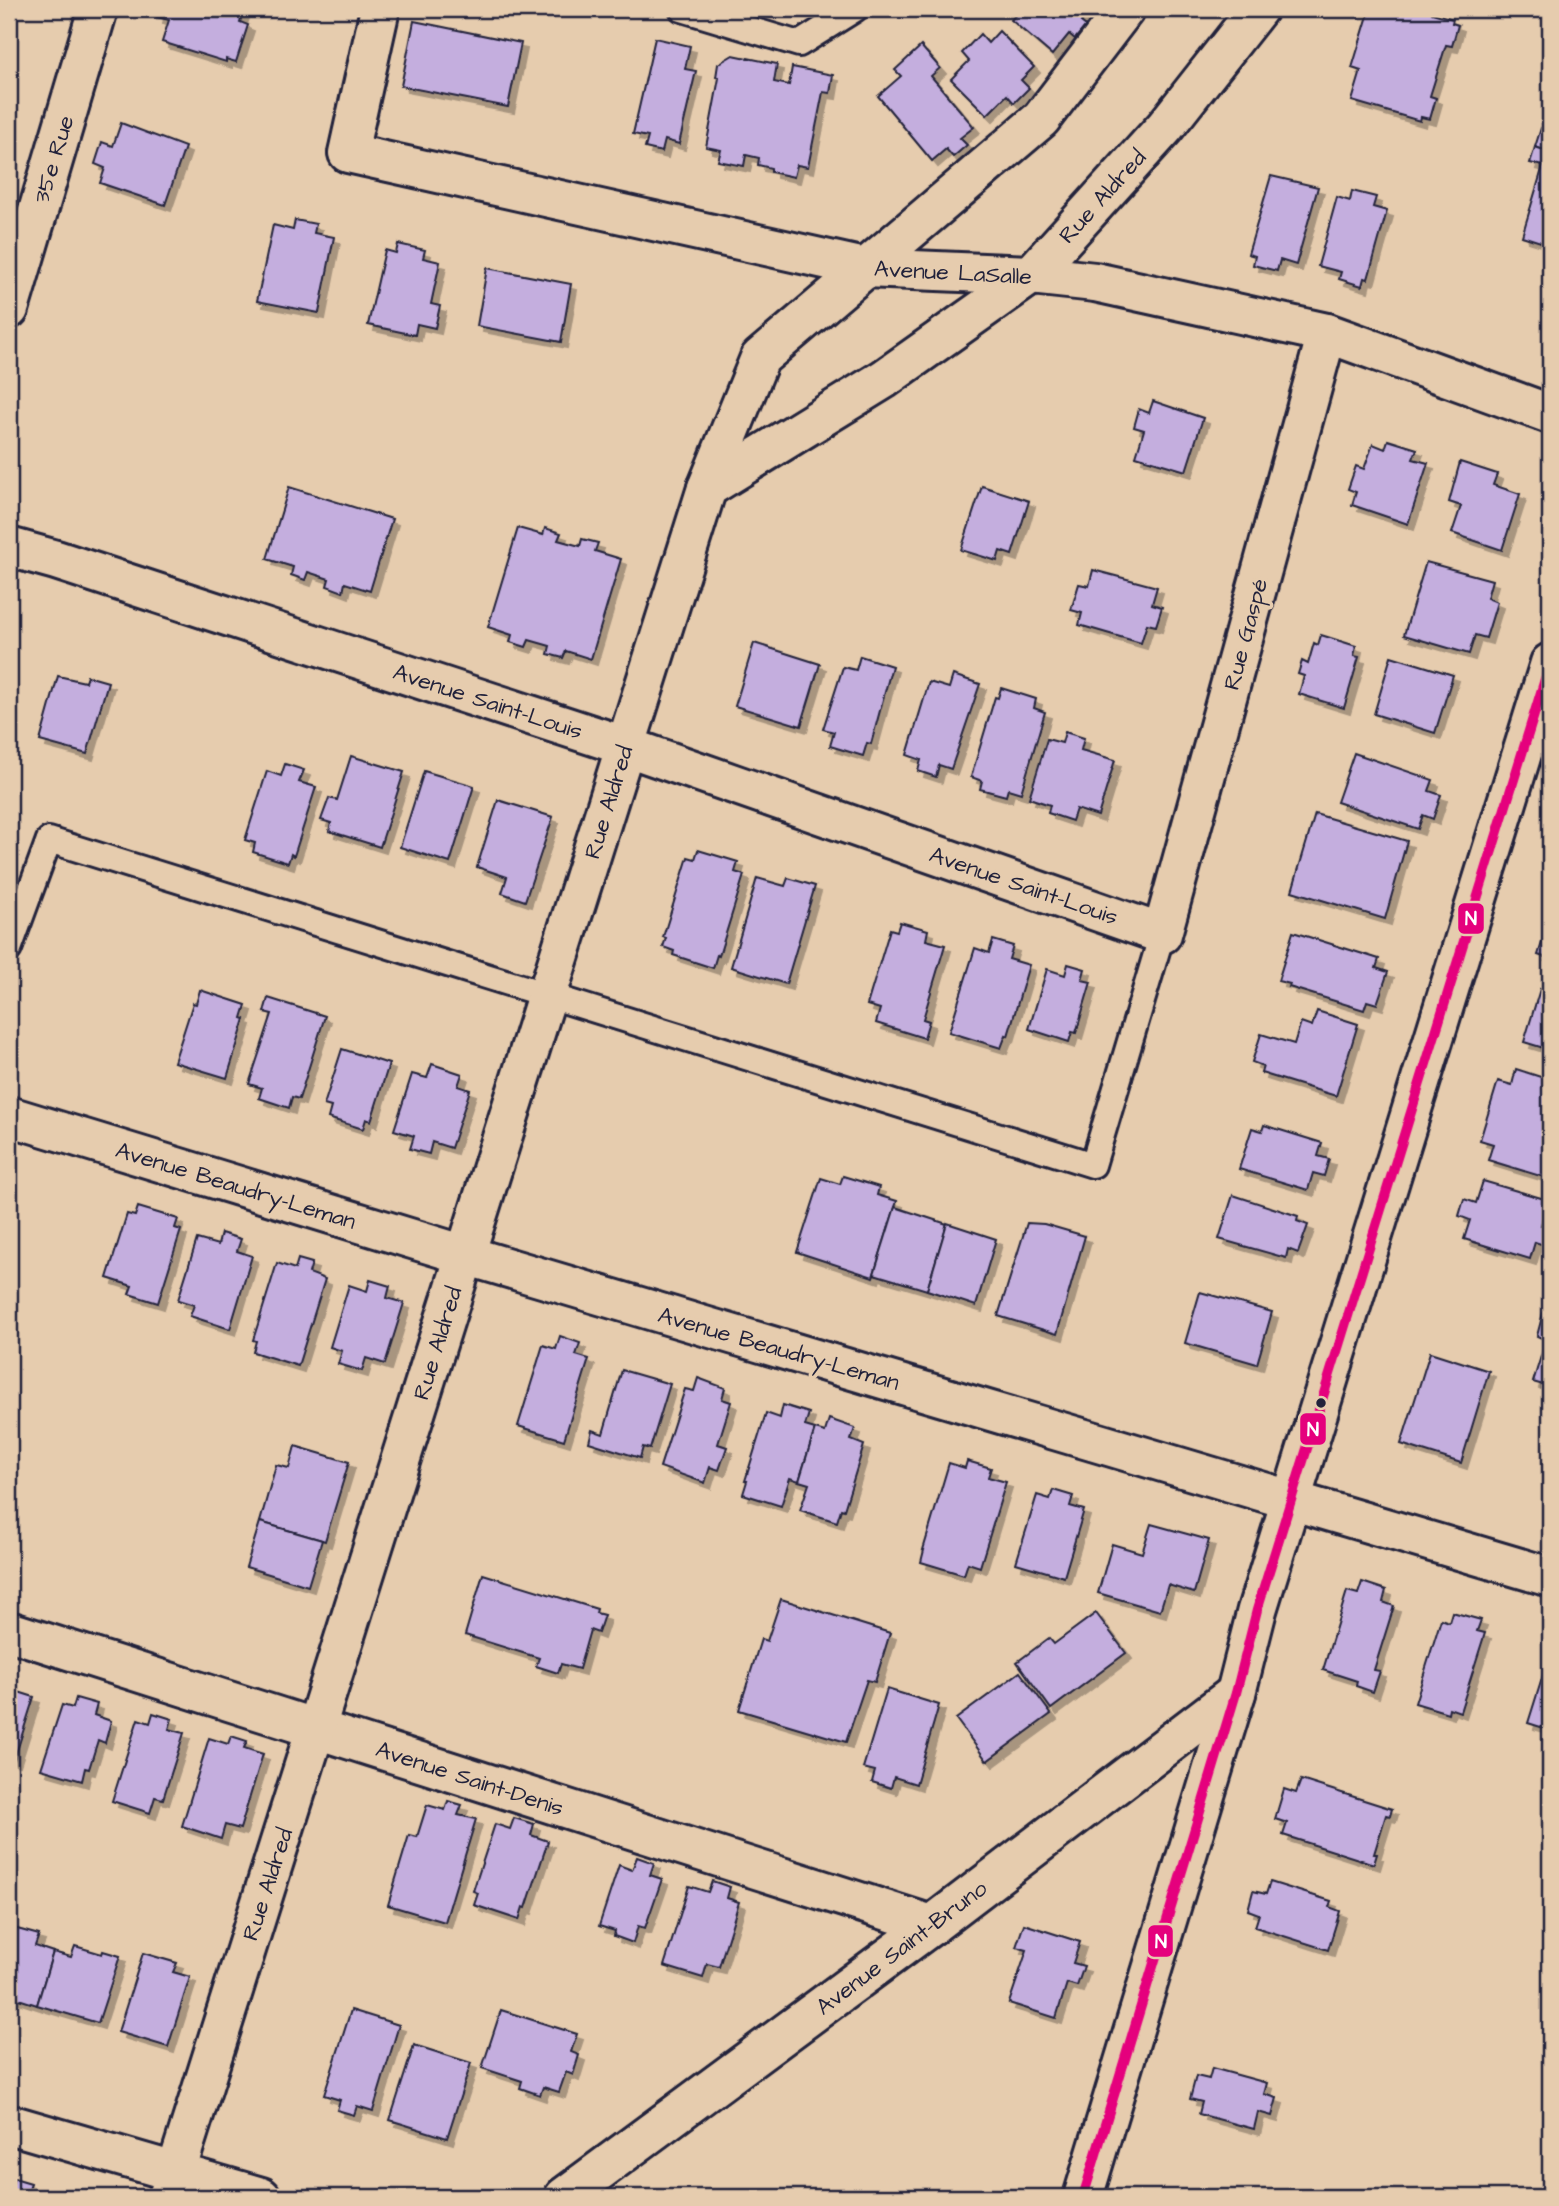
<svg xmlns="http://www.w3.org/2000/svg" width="1559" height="2206" font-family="'Architects Daughter',sans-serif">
  <defs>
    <filter id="shadow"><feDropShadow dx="6" dy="6" stdDeviation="0" flood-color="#0004"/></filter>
  </defs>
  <rect width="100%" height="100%" fill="#e6ccae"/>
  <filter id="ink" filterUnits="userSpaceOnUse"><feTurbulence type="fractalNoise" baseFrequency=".0143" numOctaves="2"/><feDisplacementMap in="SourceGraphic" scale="14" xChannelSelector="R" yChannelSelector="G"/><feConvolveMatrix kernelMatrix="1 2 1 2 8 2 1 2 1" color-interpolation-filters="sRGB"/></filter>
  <g filter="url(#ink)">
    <!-- building -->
    <g fill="#c4aede" stroke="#22223b" stroke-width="2" filter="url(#shadow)">
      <path d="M159,9H244L240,22L248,25L236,62L226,59V62L162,42L169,20L157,17Z"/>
      <path d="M1021,9H1092L1081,22L1086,26L1075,39L1069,34L1052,55L1011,20Z"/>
      <path d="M1370,9H1433L1432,13L1453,19L1452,23L1458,25L1452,46L1446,45L1430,96L1436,98L1430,119L1421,117L1420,121L1352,101L1361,71L1352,68Z"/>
      <path d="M414,21L521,43L508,107L401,86Z"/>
      <path d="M999,31L1034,67L1021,80L1029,88L1014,103L1007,95L987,115L951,79L969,61L962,53L980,34L988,43Z"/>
      <path d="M655,38L690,46L685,69L696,71L679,144L665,140L662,152L645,148L648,137L633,134Z"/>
      <path d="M921,46L940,68L931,76L974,127L960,138L967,145L953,157L946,149L932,161L878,96L901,76L895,70Z"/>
      <path d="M733,55L777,64L774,82L789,85L792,67L833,75L830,93L823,92L808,167L797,165L794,177L771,172V168L758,165L759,158L746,155L744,166L718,161L721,150L706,147L719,78L716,77L718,64Z"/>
      <path d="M121,123L185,147L165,205L100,183L105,168L95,164L102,142L113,146Z"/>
      <path d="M1541,128L1550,131V152L1535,147Z"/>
      <path d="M1535,147L1550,152V245L1522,236L1543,166L1530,163Z"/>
      <path d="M1271,176L1318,187L1296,265L1280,260L1277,271L1253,265L1255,256L1248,254Z"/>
      <path d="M1352,191L1376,197L1373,207L1387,211L1368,279L1364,278L1362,286L1339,279L1341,272L1318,266L1337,197L1350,201Z"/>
      <path d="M295,220L316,224L314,233L334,237L319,313L257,301L273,225L293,230Z"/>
      <path d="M398,244L425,250L423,258L440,262L431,304L440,306L435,328L417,324L415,335L368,325L385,250L396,253Z"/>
      <path d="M487,268L571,284L561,342L477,326Z"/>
      <path d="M1153,401L1203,418L1186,471L1136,456L1144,430L1134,427L1139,409L1149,413Z"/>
      <path d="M1388,440L1417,449L1413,459L1428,463L1408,524L1352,505L1356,492L1348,489L1356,466L1364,469L1373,444L1385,449Z"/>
      <path d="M1460,462L1497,474L1493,485L1520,494L1502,550L1452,533L1461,506L1449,502Z"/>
      <path d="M982,486L1029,501L1012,555L1000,551L997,561L961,550Z"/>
      <path d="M289,487L392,519L370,591L345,583L343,592L327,586L329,579L308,572L305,580L291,575L293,567L267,559Z"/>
      <path d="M518,528L543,535L545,528L561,533L558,540L580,546L582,539L598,543L595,551L621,559L591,659L566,651L563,658L548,654L550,646L529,640L526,647L510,642L512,635L488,627Z"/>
      <path d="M1426,562L1492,580L1487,598L1497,602L1486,638L1475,635L1469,654L1404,635Z"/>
      <path d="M1093,570L1157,587L1152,604L1162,607L1156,626L1147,624L1141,643L1079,625L1082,613L1071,610L1079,584L1089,586Z"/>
      <path d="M1321,635L1356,646L1354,656L1359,657L1344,708L1299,694L1304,676L1298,674L1302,661L1308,664L1314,643L1318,645Z"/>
      <path d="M754,643L820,664L801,726L735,706Z"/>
      <path d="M860,656L892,666L871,744L867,743L863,756L830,746L834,732L823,729L843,667L856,670Z"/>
      <path d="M1391,656L1453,675L1435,733L1374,714Z"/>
      <path d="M953,675L980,684L951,769L939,765L936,777L918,771L921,760L907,755L929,682L949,688Z"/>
      <path d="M58,676L85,682L87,676L108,682L87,754L40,741Z"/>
      <path d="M1001,688L1036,699L1034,708L1045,712L1021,793L1008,789L1006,796L980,789L982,781L971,777L995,697L998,698Z"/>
      <path d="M1065,732L1084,738L1081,750L1115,760L1098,816L1076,809L1072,821L1048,813L1050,805L1029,798L1047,739L1062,743Z"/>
      <path d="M1354,753L1433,780L1429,791L1441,795L1433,819L1423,815L1418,829L1337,802Z"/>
      <path d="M351,756L404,772L380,847L329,831L331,823L321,820L329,798L337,800Z"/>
      <path d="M285,764L304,770L299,782L316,787L294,856L291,854L288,863L253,852L255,843L245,840L267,771L281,776Z"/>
      <path d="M424,771L474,786L450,863L400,847Z"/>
      <path d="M498,800L553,817L525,901L502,893L507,877L477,867Z"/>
      <path d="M1315,814L1407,841L1385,919L1292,891Z"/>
      <path d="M698,850L738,862L735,872L744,875L719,956L717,955L713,968L673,955L674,951L663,947L666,938L663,937L688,857L695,859Z"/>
      <path d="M757,878L785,886L788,878L815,886L786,984L731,967Z"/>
      <path d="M1550,918V966L1548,965L1550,959L1538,955Z"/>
      <path d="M900,922L928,930L926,940L945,945L923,1019L929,1021L924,1038L876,1023L880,1009L867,1005L890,929L897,931Z"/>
      <path d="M1293,932L1379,959L1376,968L1388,972L1377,1004L1367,1001L1364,1010L1289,987L1290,984L1278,981Z"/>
      <path d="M993,940L1013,946L1009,959L1029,965L1008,1036L1006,1035L1001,1048L949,1032L975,948L989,953Z"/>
      <path d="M1068,964L1085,969L1082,980L1091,982L1076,1033L1072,1032L1069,1042L1029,1029L1047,969L1065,975Z"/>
      <path d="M1540,989L1550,992V1050L1524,1042Z"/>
      <path d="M200,990L246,1005L242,1018L245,1019L227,1078L174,1062L193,1003L196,1004Z"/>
      <path d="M268,998L325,1016L299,1099L292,1097L289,1108L259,1098L262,1088L249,1084L272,1014L264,1012Z"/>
      <path d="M1317,1011L1358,1024L1336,1096L1261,1073L1263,1066L1252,1062L1261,1034L1294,1044L1301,1022L1312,1026Z"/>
      <path d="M342,1049L389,1064L371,1121L366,1119L363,1129L328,1118L331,1107L324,1105Z"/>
      <path d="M432,1064L462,1074L458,1086L470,1090L451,1148L432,1142L429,1154L410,1149L414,1136L394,1130L412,1074L427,1078Z"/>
      <path d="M1516,1069L1550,1080V1179L1488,1160L1493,1144L1480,1140L1498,1081L1512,1085Z"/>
      <path d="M1264,1125L1322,1143L1318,1156L1329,1159L1324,1176L1313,1173L1308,1190L1239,1169L1252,1128L1262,1131Z"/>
      <path d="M843,1176L879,1187L877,1195L897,1201L873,1277L797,1252L821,1178L840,1184Z"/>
      <path d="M1483,1181L1548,1200L1541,1225L1549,1227L1544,1245L1535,1242L1530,1259L1464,1239L1470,1220L1459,1216L1464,1199L1476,1203Z"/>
      <path d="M1233,1195L1298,1216L1297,1221L1308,1225L1298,1253L1288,1249L1286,1258L1219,1239Z"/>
      <path d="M138,1207L178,1219L175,1228L181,1230L158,1303L129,1294L132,1286L107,1278L127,1214L135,1216Z"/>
      <path d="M895,1207L947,1224L927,1290L874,1274Z"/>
      <path d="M947,1223L996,1239L976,1306L927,1290Z"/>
      <path d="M1027,1223L1044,1224L1085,1236L1057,1334L998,1316Z"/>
      <path d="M221,1233L241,1239L237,1251L252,1256L230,1329L190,1316L194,1305L178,1300L197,1239L218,1245Z"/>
      <path d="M298,1259L312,1263L309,1273L325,1279L298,1366L253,1352L256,1341L253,1340L277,1263L295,1269Z"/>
      <path d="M370,1280L390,1286L387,1298L404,1303L385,1364L366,1358L362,1371L338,1364L342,1351L330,1347L349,1285L367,1291Z"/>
      <path d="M1200,1292L1272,1312L1257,1364L1185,1343Z"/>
      <path d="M1543,1313L1550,1315V1387L1533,1382L1546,1340L1537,1336Z"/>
      <path d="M560,1336L580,1343L576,1355L589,1359L564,1440L518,1426L543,1345L556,1349Z"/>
      <path d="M1430,1352L1489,1371L1461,1463L1401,1444Z"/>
      <path d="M622,1370L670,1384L650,1449L643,1447L640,1458L589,1442L592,1430L603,1434Z"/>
      <path d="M698,1378L725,1388L722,1399L731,1402L718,1444L727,1447L719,1470L710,1467L705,1483L660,1467L685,1389L694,1391Z"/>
      <path d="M783,1405L809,1413L805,1426L815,1429L799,1481L790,1478L781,1506L743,1494L747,1481H745L766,1413L780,1418Z"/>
      <path d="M829,1419L855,1428L851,1440L864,1445L844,1510L841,1509L837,1522L800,1510L809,1484L799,1481L815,1429L825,1432Z"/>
      <path d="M295,1446L349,1462L325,1541L260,1522L276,1465L289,1468Z"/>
      <path d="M967,1461L991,1468L988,1477L1006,1482L980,1567L968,1563L964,1575L921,1562L924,1550H923L949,1463L965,1468Z"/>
      <path d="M1053,1490L1073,1496L1070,1506L1084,1510L1064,1577L1016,1563L1037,1495L1050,1499Z"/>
      <path d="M260,1522L322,1540L308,1586L246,1567Z"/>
      <path d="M1151,1524L1209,1540L1194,1593L1168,1585L1160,1611L1098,1593L1112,1544L1142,1553Z"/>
      <path d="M483,1574L597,1609L596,1613L604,1615L598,1633L590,1630L579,1669L561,1664L558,1673L536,1666L539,1658L465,1635Z"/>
      <path d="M1362,1582L1386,1590L1383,1602L1394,1606L1374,1670L1380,1671L1373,1692L1356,1686L1357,1681L1323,1670L1347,1591L1358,1594Z"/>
      <path d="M781,1599L890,1633L875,1682L867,1680L846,1742L739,1710L761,1639L767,1641Z"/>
      <path d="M1452,1612L1481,1620L1477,1631L1485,1633L1460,1712L1449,1708L1448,1713L1415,1703L1441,1619L1449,1622Z"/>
      <path d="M1096,1613L1126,1653L1051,1709L1017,1662L1049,1638L1054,1644Z"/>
      <path d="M1550,1653V1730L1528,1723Z"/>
      <path d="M1020,1672L1051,1714L987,1761L956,1719Z"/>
      <path d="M9,1689L34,1697L14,1760L9,1759Z"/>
      <path d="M887,1689L939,1705L916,1784L894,1777L891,1788L872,1782L875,1771L863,1768Z"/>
      <path d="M76,1698L97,1704L94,1715L111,1721L105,1743L98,1740L89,1769L85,1768L82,1781L41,1769L62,1705L73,1708Z"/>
      <path d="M153,1713L172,1719L169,1729L184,1733L163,1799L155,1797L150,1813L112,1801L138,1719L150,1723Z"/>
      <path d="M231,1736L247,1741L244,1748L263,1754L240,1829L225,1825L221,1839L182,1826L209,1738L228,1744Z"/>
      <path d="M1301,1780L1392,1809L1390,1816L1386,1815L1374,1854H1377L1374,1864L1283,1835L1287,1823L1275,1819L1284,1789L1296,1793Z"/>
      <path d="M448,1801L462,1805L458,1815L476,1819L445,1922L388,1905L409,1835L417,1837L427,1805L445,1810Z"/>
      <path d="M514,1818L534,1824L531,1835L548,1841L526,1908L523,1907L519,1920L474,1905L478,1893L473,1891L495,1824L510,1829Z"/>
      <path d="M637,1857L654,1863L650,1875L662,1879L645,1928L638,1926L633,1943L614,1936L615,1931L599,1926L619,1865L632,1870Z"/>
      <path d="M712,1881L730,1887L727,1898L739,1902L719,1967L707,1964L703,1978L664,1966L689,1886L708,1892Z"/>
      <path d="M1270,1882L1331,1901L1329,1907L1340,1911L1328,1950L1255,1927L1259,1914L1248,1910L1253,1891L1266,1894Z"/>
      <path d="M9,1922L11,1923L10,1927L39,1935L35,1946L53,1952L37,2005L9,1996Z"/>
      <path d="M1024,1924L1080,1942L1073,1963L1084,1966L1077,1986L1067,1983L1056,2018L1009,2003L1027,1950L1016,1947Z"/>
      <path d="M75,1946L102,1954L103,1951L120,1956L98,2023L37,2005L53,1952L71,1957Z"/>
      <path d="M143,1953L177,1963L173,1972L190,1977L168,2047L118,2032Z"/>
      <path d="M351,2010L399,2025L373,2111L357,2106L354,2115L337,2110L340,2100L324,2095Z"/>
      <path d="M501,2010L577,2034L571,2052L579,2055L573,2075L566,2072L559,2092L543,2087L540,2095L520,2088L522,2081L482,2068Z"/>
      <path d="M414,2045L471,2063L447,2138L390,2120Z"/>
      <path d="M1212,2068L1267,2083L1264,2094L1277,2098L1272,2116L1258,2112L1254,2129L1199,2114L1202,2102L1190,2099L1196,2076L1209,2079Z"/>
      <path d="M14,2178L31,2183L29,2190L49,2196L48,2197H9V2183L12,2184Z"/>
    </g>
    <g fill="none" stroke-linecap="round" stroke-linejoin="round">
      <!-- lane casing -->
      <g stroke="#22223b" stroke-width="30">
        <g id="lane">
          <path d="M682,9L799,44L855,9"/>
          <path d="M9,949L49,840L1093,1165L1162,934"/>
        </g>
      </g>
      <!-- street casing -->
      <g stroke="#22223b" stroke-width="44">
        <g id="street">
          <path d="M380,9L348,153L865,268L1031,275L1095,282L1327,333L1550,414"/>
          <path d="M9,309L98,9"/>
          <path d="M707,488L884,379L1031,275L1165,127L1258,9"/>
          <path d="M9,547L56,560L625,746L1162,934L1327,333"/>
          <path d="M9,1116L465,1255L1550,1577"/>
          <path d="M9,1631L932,1925"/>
          <path d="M9,2124L261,2197"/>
          <path d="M168,2197L707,488L760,358L1041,119L1125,9"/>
          <path d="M564,2197L932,1925L1236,1693"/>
        </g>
      </g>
      <!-- secondary casing -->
      <g stroke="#22223b" stroke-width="44">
        <path id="secondary" d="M1083,2197L1236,1693L1257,1610L1550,663"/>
      </g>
      <!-- lane -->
      <use href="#lane" stroke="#e6ccae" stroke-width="24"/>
      <!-- street -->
      <use href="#street" stroke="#e6ccae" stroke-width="38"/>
      <!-- secondary -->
      <use href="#secondary" stroke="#e6ccae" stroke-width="38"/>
      <!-- bus-1 casing -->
      <g stroke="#e6ccae" stroke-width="16">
        <path id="bus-1" d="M1083,2197L1236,1693L1257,1610L1550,663"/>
      </g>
      <!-- bus-1 -->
      <use href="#bus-1" stroke="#e5007d" stroke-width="10"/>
    </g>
  </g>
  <!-- markers -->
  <circle fill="#22223b" stroke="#e6ccae" stroke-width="2.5" cx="1321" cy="1403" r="6"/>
  <g text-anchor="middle" stroke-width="7" stroke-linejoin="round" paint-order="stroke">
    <!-- street labels -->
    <g font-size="23" fill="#22223b" stroke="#e6ccae">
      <text transform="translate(53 159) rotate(-73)" y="8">35e Rue</text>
      <text transform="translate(1102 196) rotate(-48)" y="8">Rue Aldred</text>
      <text transform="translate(953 272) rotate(3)" y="8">Avenue LaSalle</text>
      <text transform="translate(1245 634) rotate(-75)" y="8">Rue Gaspé</text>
      <text transform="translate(488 701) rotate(18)" y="8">Avenue Saint-Louis</text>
      <text transform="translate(608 802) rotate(-73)" y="8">Rue Aldred</text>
      <text transform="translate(1024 885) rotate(19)" y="8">Avenue Saint-Louis</text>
      <text transform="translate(236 1185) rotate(17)" y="8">Avenue Beaudry-Leman</text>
      <text transform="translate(437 1343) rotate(-73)" y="8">Rue Aldred</text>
      <text transform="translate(779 1348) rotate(16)" y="8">Avenue Beaudry-Leman</text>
      <text transform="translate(470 1778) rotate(18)" y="8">Avenue Saint-Denis</text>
      <text transform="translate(267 1884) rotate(-72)" y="8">Rue Aldred</text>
      <text transform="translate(901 1947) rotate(-37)" y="8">Avenue Saint-Bruno</text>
    </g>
  </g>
  <g stroke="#e6ccae" stroke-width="2.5">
    <rect x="1457" y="902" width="28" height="33" rx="7" fill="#e5007d"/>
    <rect x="1299" y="1412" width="28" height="34" rx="7" fill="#e5007d"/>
    <rect x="1147" y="1924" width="27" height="34" rx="7" fill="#e5007d"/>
  </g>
  <g font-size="19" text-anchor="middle" font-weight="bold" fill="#fff">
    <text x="1471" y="925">N</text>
    <text x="1313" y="1436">N</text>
    <text x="1161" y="1948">N</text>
  </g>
  <!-- margin -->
  <rect width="1559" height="2206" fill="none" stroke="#e6ccae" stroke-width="35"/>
  <rect x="18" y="18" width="1524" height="2171" fill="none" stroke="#22223b" stroke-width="2.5" filter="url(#ink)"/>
</svg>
